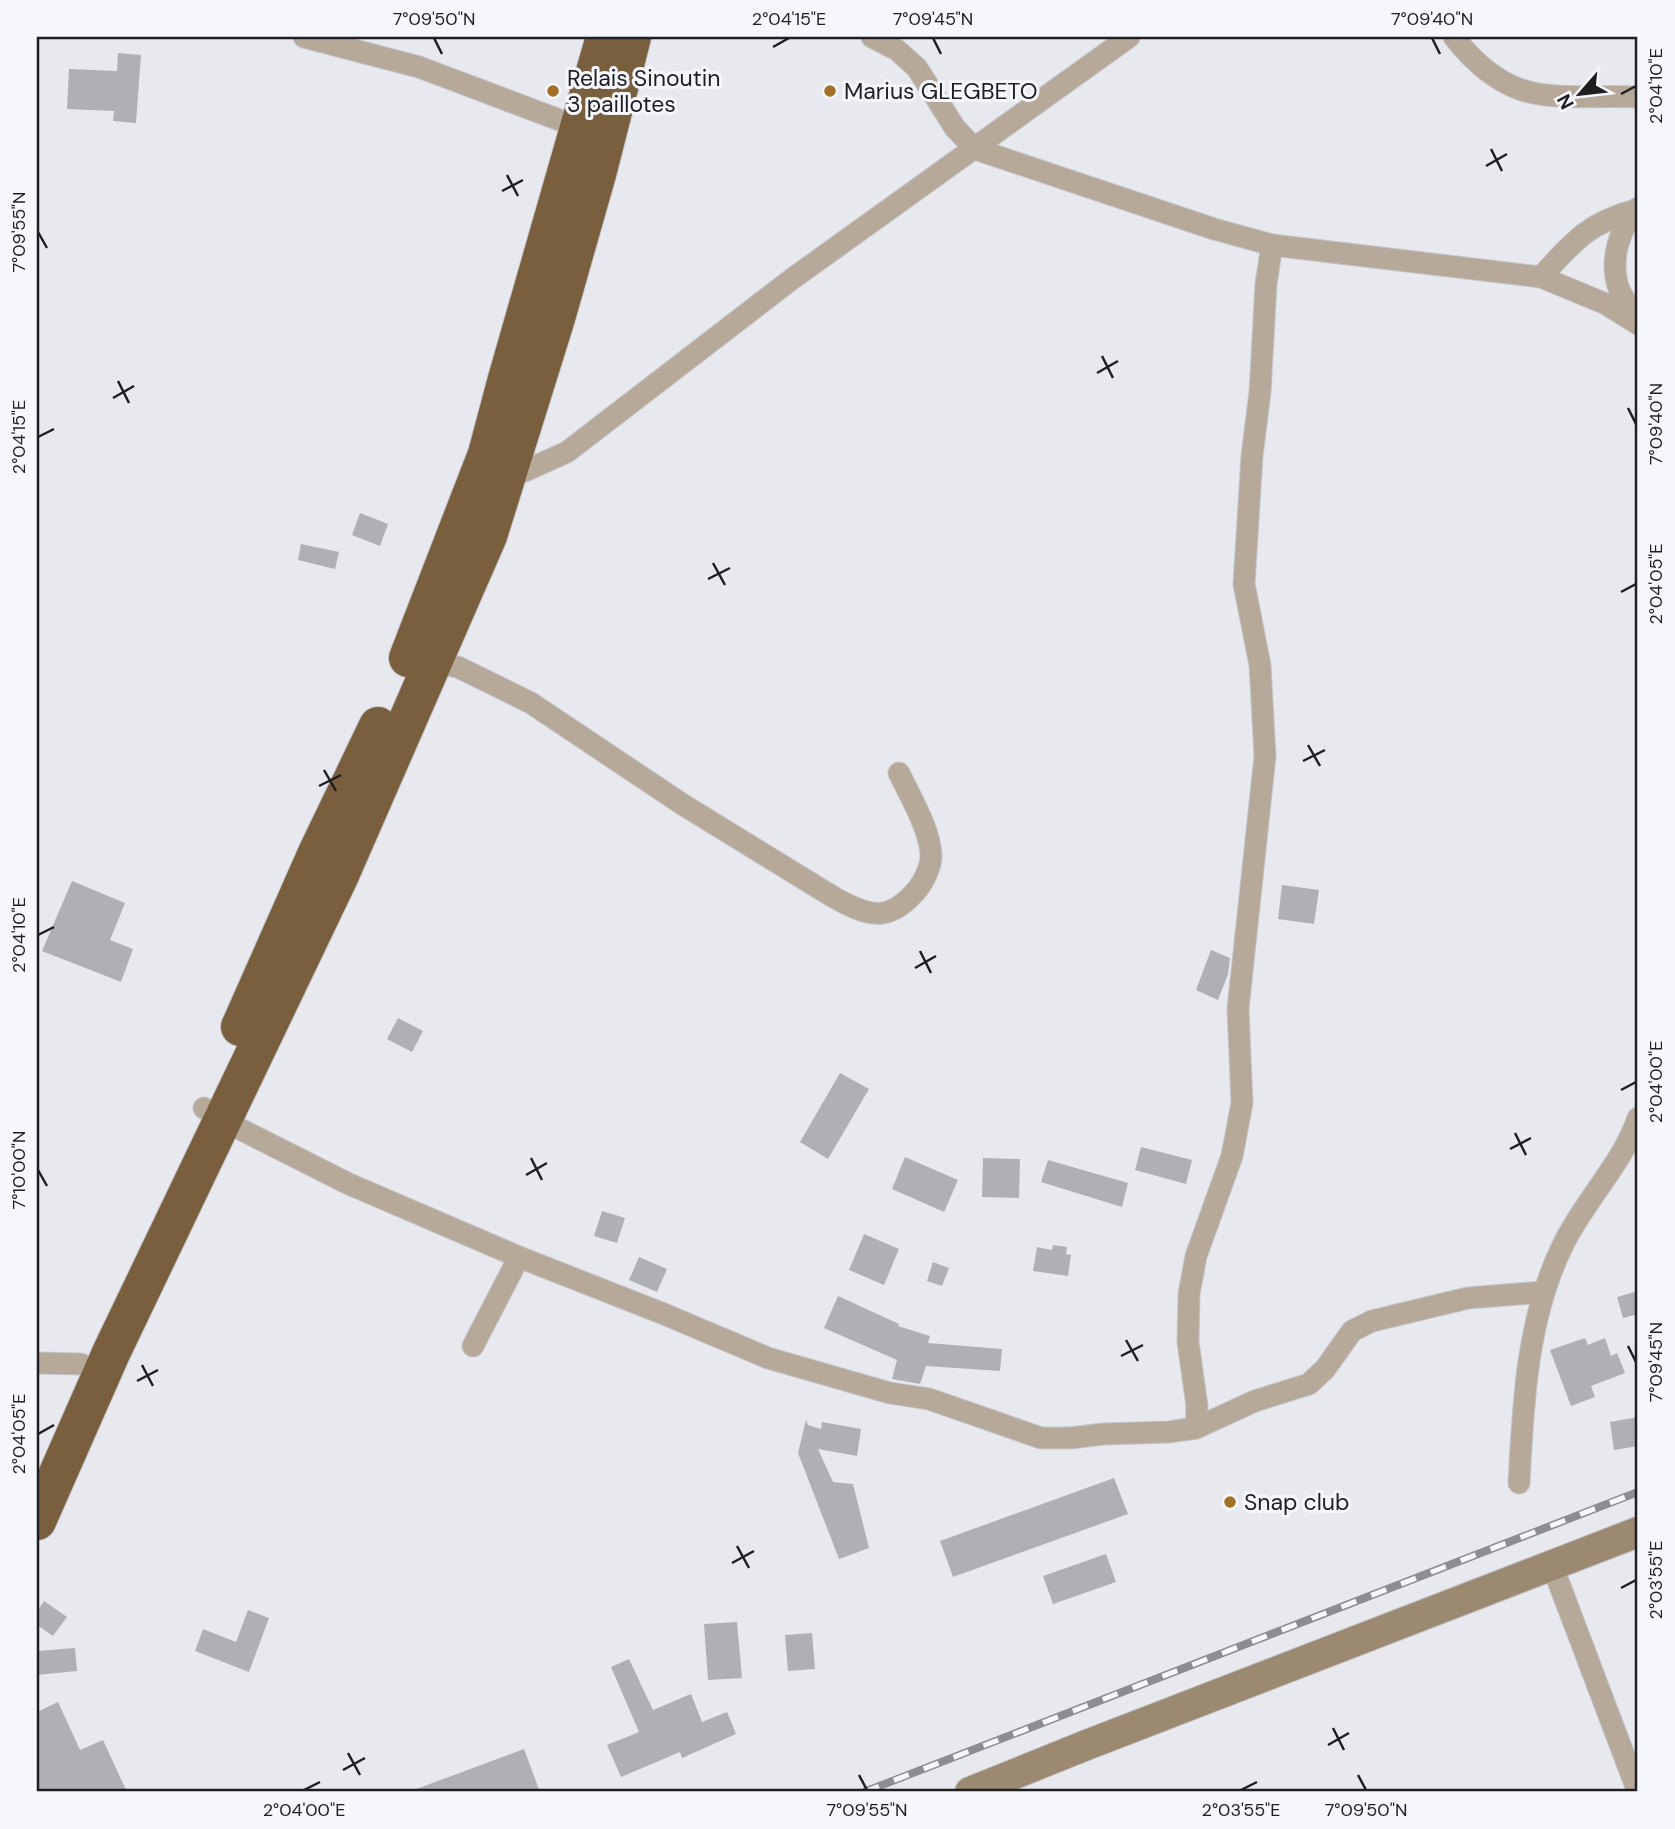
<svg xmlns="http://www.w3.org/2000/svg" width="1675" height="1829" font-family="'DM Sans',sans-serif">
  <rect width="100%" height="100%" fill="#e8e9ef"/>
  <!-- building -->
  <g fill="#afb0b6">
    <path d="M118,53L141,55L136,123L113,121L114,111L67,109L69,69L117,71Z"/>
    <path d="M360,513L388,524L380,546L352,535Z"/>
    <path d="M301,544L339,552L335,569L298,560Z"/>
    <path d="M72,881L125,903L110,940L133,949L121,982L42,951Z"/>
    <path d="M1282,885L1319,890L1314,924L1278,919Z"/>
    <path d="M1211,950L1230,958L1228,974L1218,1000L1196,990Z"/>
    <path d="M398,1018L423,1031L412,1052L387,1039Z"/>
    <path d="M840,1073L869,1089L828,1159L800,1142Z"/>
    <path d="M1141,1147L1192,1160L1186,1184L1135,1170Z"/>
    <path d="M905,1157L958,1180L944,1212L892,1189Z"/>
    <path d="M983,1158L1020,1159L1019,1198L982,1197Z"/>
    <path d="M1048,1160L1128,1183L1122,1207L1041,1182Z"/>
    <path d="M602,1211L625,1218L617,1243L594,1236Z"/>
    <path d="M864,1234L899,1249L884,1285L849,1270Z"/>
    <path d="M1053,1245L1067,1247L1066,1254L1071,1255L1068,1276L1033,1271L1037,1247L1052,1250Z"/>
    <path d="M639,1257L667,1269L657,1292L629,1280Z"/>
    <path d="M933,1262L949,1268L942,1286L927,1281Z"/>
    <path d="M1638,1291V1314L1623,1318L1617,1297Z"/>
    <path d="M838,1296L899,1324L898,1326L930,1336L928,1343L1002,1349L1000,1371L926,1366L920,1384L892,1379L897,1360L824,1328Z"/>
    <path d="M1585,1338L1588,1345L1605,1338L1611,1356L1617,1353L1625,1373L1591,1386L1595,1397L1571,1406L1550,1350Z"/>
    <path d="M1638,1417V1446L1614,1450L1610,1422Z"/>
    <path d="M806,1420L808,1425L821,1429L822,1422L861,1429L857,1456L818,1449L833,1482L853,1484L869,1548L839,1559L798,1453Z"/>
    <path d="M1114,1478L1128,1514L953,1577L940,1541Z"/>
    <path d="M1106,1554L1116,1582L1053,1604L1043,1576Z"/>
    <path d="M44,1601L67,1617L53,1636L37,1625V1611Z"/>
    <path d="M248,1610L269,1618L249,1672L195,1651L203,1629L236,1642Z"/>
    <path d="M737,1622L742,1678L708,1680L704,1624Z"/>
    <path d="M812,1633L815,1669L788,1671L785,1635Z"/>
    <path d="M75,1648L77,1671L37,1675V1651Z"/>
    <path d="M629,1659L653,1710L691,1694L702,1722L727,1712L736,1734L682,1758L680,1752L621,1777L607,1745L639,1732L611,1667Z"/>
    <path d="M58,1702L80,1750L103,1740L127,1792H37V1712Z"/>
    <path d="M524,1749L540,1792H411V1791Z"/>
  </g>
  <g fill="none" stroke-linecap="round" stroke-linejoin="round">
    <!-- street casing -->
    <g stroke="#c4c5ca" stroke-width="23">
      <g id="street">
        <path d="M304,37L419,67L578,127"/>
        <path d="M872,37L897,50L917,68L955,128L975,149L1214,229L1272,245L1541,277L1606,304L1638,324"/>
        <path d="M1454,37C1512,111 1555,94 1638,97"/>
        <path d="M1638,208C1619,228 1609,261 1619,289C1624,300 1632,311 1638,322"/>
        <path d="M1541,277C1573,242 1589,222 1636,210"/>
        <path d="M503,475L525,471L567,452L792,279L1129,37"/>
        <path d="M433,663L458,667L531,703L682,804L835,898C868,916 888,923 915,892C922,885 930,869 931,858C932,833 910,796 899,773"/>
        <path d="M204,1108L224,1121L349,1184L519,1257L664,1314L768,1358L890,1393L929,1399L1041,1438H1070L1104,1434L1169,1432L1196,1428L1255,1401L1309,1384L1325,1369L1352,1331L1372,1321L1468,1298L1543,1292"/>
        <path d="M473,1346L519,1257"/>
        <path d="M37,1363L81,1364"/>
        <path d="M1196,1428L1197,1406L1188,1342L1189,1294L1196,1256L1232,1156L1242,1103L1238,1009L1265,756L1260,665L1244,584L1252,456L1260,392L1266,284L1272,245"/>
        <path d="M1519,1483C1523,1403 1527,1319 1562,1247C1583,1202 1622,1165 1638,1118"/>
        <path d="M1552,1565L1638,1792"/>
      </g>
    </g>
    <!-- secondary casing -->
    <g stroke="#c4c5ca" stroke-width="32">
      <path id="secondary" d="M970,1792L1084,1746L1638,1532"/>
    </g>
    <!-- highway casing -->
    <g stroke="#c4c5ca" stroke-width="40">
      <g id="highway">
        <path d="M408,658L487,454L507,379L605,37"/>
        <path d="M240,1027L317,853L378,726"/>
        <path d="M37,1521L111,1353L340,875L488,536L556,318L597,174L632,37"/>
      </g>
    </g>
    <!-- street -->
    <use href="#street" stroke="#b6a999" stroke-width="21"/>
    <!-- secondary -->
    <use href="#secondary" stroke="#9c8972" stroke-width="30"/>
    <!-- highway -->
    <use href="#highway" stroke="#795f3d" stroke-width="38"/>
    <!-- rail casing -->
    <g stroke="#8c8d91" stroke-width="8">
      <path id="rail" d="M864,1792L1638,1492"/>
    </g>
    <!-- rail -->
    <use href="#rail" stroke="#f6f7fd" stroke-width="5" stroke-dasharray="16" stroke-linecap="butt"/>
  </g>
  <!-- ticks -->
  <path fill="none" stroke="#1f1f21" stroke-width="2.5" d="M434,38L442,54M933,38L941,54M1432,38L1440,54M773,47L789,38M1621,94L1636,86M1491,149L1502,171M1486,166L1507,154M507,175L518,196M502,191L523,180M38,232L47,248M1102,356L1113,378M1097,373L1118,361M118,381L129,403M113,398L134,386M1628,408L1636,424M38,437L54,429M713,563L725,585M708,579L730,568M1621,592L1636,584M1308,745L1320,766M1303,761L1325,750M324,770L336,791M319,786L341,775M38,935L54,927M920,951L931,973M915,968L936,956M1621,1090L1636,1082M1515,1133L1526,1155M1510,1149L1531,1138M531,1158L542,1180M38,1170L47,1186M526,1175L547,1163M1126,1340L1138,1361M1628,1346L1636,1362M1121,1356L1143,1345M142,1365L153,1386M137,1381L158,1370M38,1434L54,1425M737,1546L749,1568M732,1563L754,1551M1621,1588L1636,1580M1333,1728L1344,1750M1328,1745L1349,1733M348,1753L360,1775M343,1770L365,1758M859,1775L867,1790M1358,1775L1366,1790M304,1790L320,1782M1241,1790L1257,1782"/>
  <!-- markers -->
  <g fill="#a27026" stroke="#f6f7fd" stroke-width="2.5">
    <circle cx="553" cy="91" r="7"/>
    <circle cx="830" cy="91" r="7"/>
    <circle cx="1230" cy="1502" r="7"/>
  </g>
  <g text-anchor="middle" stroke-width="6" stroke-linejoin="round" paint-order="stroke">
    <!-- poi labels -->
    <g font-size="23" fill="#1f1f21" stroke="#f6f7fd" text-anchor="start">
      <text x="567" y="86">Relais Sinoutin<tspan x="567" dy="26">3 paillotes</tspan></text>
      <text x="844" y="99">Marius GLEGBETO</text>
      <text x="1244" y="1510">Snap club</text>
    </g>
  </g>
  <!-- border -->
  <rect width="1675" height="1829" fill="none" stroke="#f6f7fd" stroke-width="77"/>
  <!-- north arrow -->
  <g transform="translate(1580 94) rotate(242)" stroke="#f6f7fd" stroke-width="5" paint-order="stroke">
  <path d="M0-5L12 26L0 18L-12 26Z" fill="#1f1f21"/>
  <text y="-10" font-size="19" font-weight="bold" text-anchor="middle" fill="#1f1f21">N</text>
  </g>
  <rect x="38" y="38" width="1598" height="1752" fill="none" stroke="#1f1f21" stroke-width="2.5"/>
  <g font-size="18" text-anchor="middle" fill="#1f1f21">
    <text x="434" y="25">7°09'50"N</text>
    <text x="789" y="25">2°04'15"E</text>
    <text x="933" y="25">7°09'45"N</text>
    <text x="1432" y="25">7°09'40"N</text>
    <text transform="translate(1656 86) rotate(-90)" y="6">2°04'10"E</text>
    <text transform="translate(19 232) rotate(-90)" y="6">7°09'55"N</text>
    <text transform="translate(1656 424) rotate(-90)" y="6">7°09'40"N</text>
    <text transform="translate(19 437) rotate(-90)" y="6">2°04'15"E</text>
    <text transform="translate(1656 584) rotate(-90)" y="6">2°04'05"E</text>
    <text transform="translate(19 935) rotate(-90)" y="6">2°04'10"E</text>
    <text transform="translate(1656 1082) rotate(-90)" y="6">2°04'00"E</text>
    <text transform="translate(19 1170) rotate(-90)" y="6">7°10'00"N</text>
    <text transform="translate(1656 1362) rotate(-90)" y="6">7°09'45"N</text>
    <text transform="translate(19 1434) rotate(-90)" y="6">2°04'05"E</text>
    <text transform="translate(1656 1580) rotate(-90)" y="6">2°03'55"E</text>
    <text x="304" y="1816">2°04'00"E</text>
    <text x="867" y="1816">7°09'55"N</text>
    <text x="1241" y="1816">2°03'55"E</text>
    <text x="1366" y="1816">7°09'50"N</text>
  </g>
</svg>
